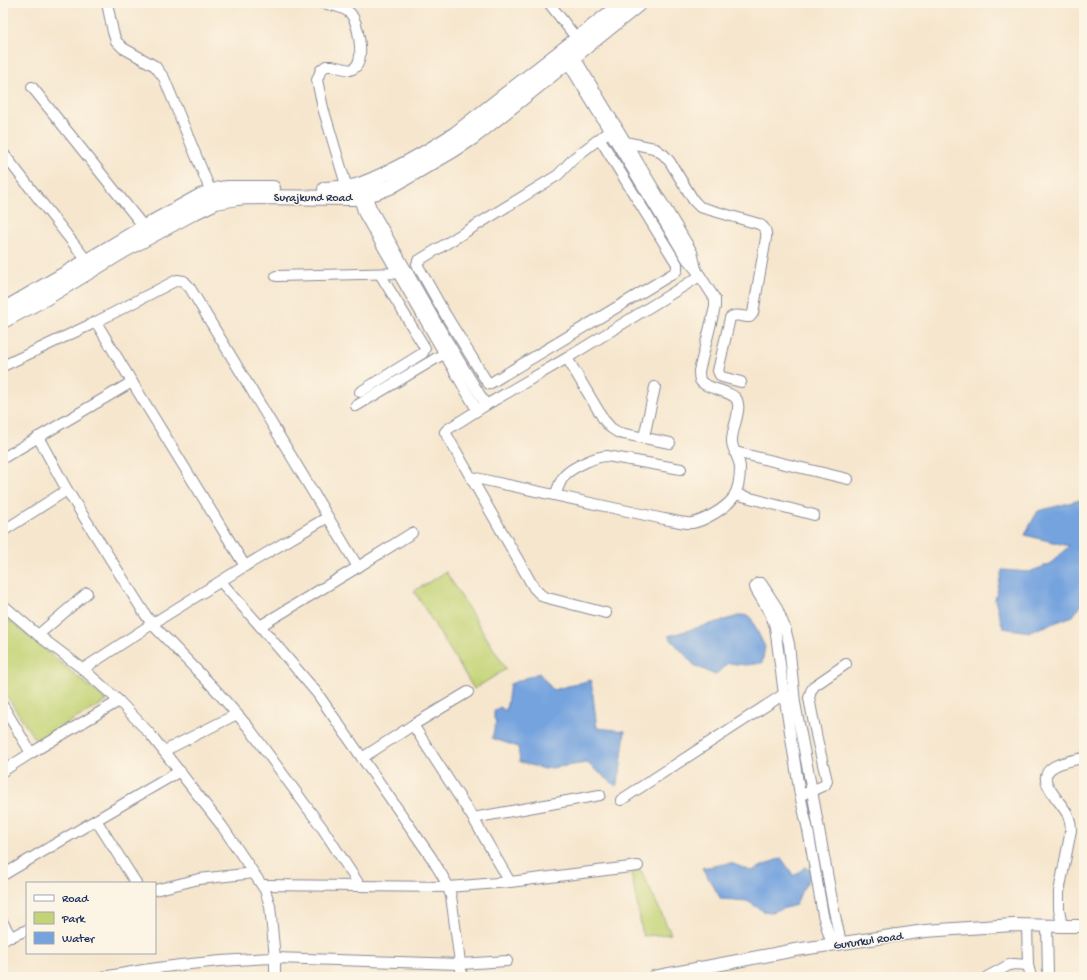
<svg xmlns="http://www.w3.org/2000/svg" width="1087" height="980" font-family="'Gochi Hand',sans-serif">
  <rect width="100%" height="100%" fill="#fcf5e5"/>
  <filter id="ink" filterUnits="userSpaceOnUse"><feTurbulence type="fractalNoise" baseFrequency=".025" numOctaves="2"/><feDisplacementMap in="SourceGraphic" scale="8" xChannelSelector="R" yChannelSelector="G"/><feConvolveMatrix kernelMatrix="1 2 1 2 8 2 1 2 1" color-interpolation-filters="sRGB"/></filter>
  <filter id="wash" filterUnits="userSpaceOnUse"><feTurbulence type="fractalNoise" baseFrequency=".012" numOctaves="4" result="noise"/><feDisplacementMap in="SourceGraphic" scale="16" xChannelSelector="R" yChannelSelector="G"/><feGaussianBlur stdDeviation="0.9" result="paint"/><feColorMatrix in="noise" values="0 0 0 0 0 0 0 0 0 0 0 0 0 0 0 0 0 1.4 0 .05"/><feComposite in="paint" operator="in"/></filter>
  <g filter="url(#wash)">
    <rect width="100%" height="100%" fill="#f6e6ce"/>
    <!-- green -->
    <g fill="#c3d375" stroke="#6f816a">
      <path d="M446,572L506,669L474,689L414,591Z"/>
      <path d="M3,615L107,701L36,741L3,690Z"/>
      <path d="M641,870L671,934L643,936L631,872Z"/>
    </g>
    <!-- water -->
    <g fill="#75a3de" stroke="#48699e">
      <path d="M1084,499V606L1081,605L1073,616L1030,632L1003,628L995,600L1002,570L1029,572L1050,564L1069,546L1025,535L1030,525L1038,511Z"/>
      <path d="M742,615L750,616L765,647L762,663L746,665L728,663L715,675L694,665L668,636Z"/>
      <path d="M539,673L553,690L591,680L597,728L625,731L620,773L616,786L587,763L544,769L520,762L518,747L492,738L496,722L494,718V711L500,707L506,711L510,684Z"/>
      <path d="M782,859L794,876L805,867L813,873L801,892L796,905L771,912L763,911L747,901L721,899L702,868L731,863L751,871L776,860Z"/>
    </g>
  </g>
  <g filter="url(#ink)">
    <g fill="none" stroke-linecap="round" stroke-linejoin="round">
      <!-- minor casing -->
      <g stroke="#888a96" stroke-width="12">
        <g id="minor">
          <path d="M107,3L113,32L116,41L123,48L155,66L164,78L211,192"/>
          <path d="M322,3C331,5 344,6 351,14C358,23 364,55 357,65C356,67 353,69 350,70L332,66H326L321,70L317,80L323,108L347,188"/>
          <path d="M549,3L577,39"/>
          <path d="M571,51L692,252L696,269"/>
          <path d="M32,87L144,227"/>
          <path d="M600,139L677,264V270L674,273L489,384L487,382L445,314L418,266L417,264L418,261L558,175L574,158L616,126"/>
          <path d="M625,142L654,148L664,155L670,162L694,201L700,207L759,224C765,227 767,231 766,238L753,313L750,317C743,317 735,313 730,318L718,371L720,375L722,377L741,382"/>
          <path d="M3,153L91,266"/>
          <path d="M364,189L371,208L434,319L486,405"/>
          <path d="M357,192L364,214L477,410"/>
          <path d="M276,276L403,273"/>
          <path d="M96,322L132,382L245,566"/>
          <path d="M567,358L604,420L611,428L619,433L670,443"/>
          <path d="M3,366L96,322L177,280L184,281L190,288L358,567"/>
          <path d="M360,392L423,353L425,348L380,274"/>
          <path d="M356,406L450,350"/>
          <path d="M38,437L67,490L145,614L152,624L214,688L249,728L323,829L360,886"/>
          <path d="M644,437L655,387"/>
          <path d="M735,452L848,479"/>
          <path d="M3,458L132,382"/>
          <path d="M471,477L664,519C673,520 683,524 692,523C704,521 726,508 733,498C738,490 740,478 740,468C740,459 733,452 732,442C731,430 742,411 737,400C732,390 704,389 700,380C699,377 699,374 699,371L715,307V299L697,271L687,259L565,58"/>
          <path d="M735,494L814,515"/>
          <path d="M555,495C558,489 560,480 565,475C573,467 596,456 607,456L681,469"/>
          <path d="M3,531L67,490"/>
          <path d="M221,582L260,626L317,693L431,857L446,882L451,896L462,977"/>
          <path d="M3,605L38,635L83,669L119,701L151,735L222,826L265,890L270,906L275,958V977"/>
          <path d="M606,613L544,597L540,594L534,588L445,432L448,429L486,405L567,358L700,276"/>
          <path d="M260,626L358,567L412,533"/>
          <path d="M38,635L87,593"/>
          <path d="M83,669L152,624L245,566L328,517"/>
          <path d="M3,706L31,753"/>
          <path d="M413,725L473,818L510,882"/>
          <path d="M164,751L237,714"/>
          <path d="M362,758L413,725L468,692"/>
          <path d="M3,771L31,753L119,701"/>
          <path d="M806,793L825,785L827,781L817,739L809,698L811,691L814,686L846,664"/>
          <path d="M621,800L784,694"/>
          <path d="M473,818L600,795"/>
          <path d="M96,820L136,883"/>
          <path d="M3,875L96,820L180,771"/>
          <path d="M263,885L448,887L510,882L638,866"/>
          <path d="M155,890L199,879L254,873"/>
          <path d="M3,923L11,937"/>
          <path d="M1027,925L1028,965L1031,977"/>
          <path d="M1047,925L1048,977"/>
          <path d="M1062,926L1059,909V892L1071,830C1071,824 1070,820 1068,815C1063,806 1055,798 1050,789C1034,766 1068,761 1084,758"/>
          <path d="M3,940L27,930"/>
          <path d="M832,945L823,915L808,830L800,795L784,694L775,627L771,615L756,590L755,587L758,583H761L763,586L776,606L785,628L789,644L795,703L812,791L834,911L841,943"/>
          <path d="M103,977C159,966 217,960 275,958L460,964L507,961"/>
          <path d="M987,977L1009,965L1014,964L1028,965"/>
        </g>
      </g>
      <!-- tertiary casing -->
      <g stroke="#888a96" stroke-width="14">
        <path id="tertiary" d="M654,977L795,950L925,931L1013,925L1062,926H1084"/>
      </g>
      <!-- secondary casing -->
      <g stroke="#888a96" stroke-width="16">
        <g id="secondary">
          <path d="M325,189C336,188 346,188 356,186C369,182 381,176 393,170C415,159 435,147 455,134L623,3"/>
          <path d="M3,310L87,261L144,227L200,196L219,189L228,188H273"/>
          <path d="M3,321L46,298L125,250L193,213L216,202L237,198L247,197L353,198L377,192L390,187L452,151L472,138L530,92L640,3"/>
        </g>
      </g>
      <!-- minor -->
      <use href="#minor" stroke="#fff" stroke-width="10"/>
      <!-- tertiary -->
      <use href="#tertiary" stroke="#fff" stroke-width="12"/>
      <!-- secondary -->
      <use href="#secondary" stroke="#fff" stroke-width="14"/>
    </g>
  </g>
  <g text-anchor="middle" stroke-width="3" stroke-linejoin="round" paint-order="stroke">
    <!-- street labels -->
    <g font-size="12" fill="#1b2f5e" stroke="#fcf5e5">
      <text x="313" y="201">Surajkund Road</text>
      <text transform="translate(868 940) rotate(-8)" y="4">Gururkul Road</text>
    </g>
  </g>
  <!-- margin -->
  <rect width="1087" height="980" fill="none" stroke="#fcf5e5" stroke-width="16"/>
  <!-- legend -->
  <rect x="26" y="882" width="130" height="72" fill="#fcf5e5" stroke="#a2a6af"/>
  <rect x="34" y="895" width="20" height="6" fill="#ffffff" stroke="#a2a6af"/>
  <text x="62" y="902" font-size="12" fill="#1b2f5e">Road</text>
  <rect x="34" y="912" width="20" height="12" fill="#c3d375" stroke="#a2a6af"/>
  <text x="62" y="922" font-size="12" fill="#1b2f5e">Park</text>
  <rect x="34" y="932" width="20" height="12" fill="#75a3de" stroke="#a2a6af"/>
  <text x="62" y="942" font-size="12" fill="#1b2f5e">Water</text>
</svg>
